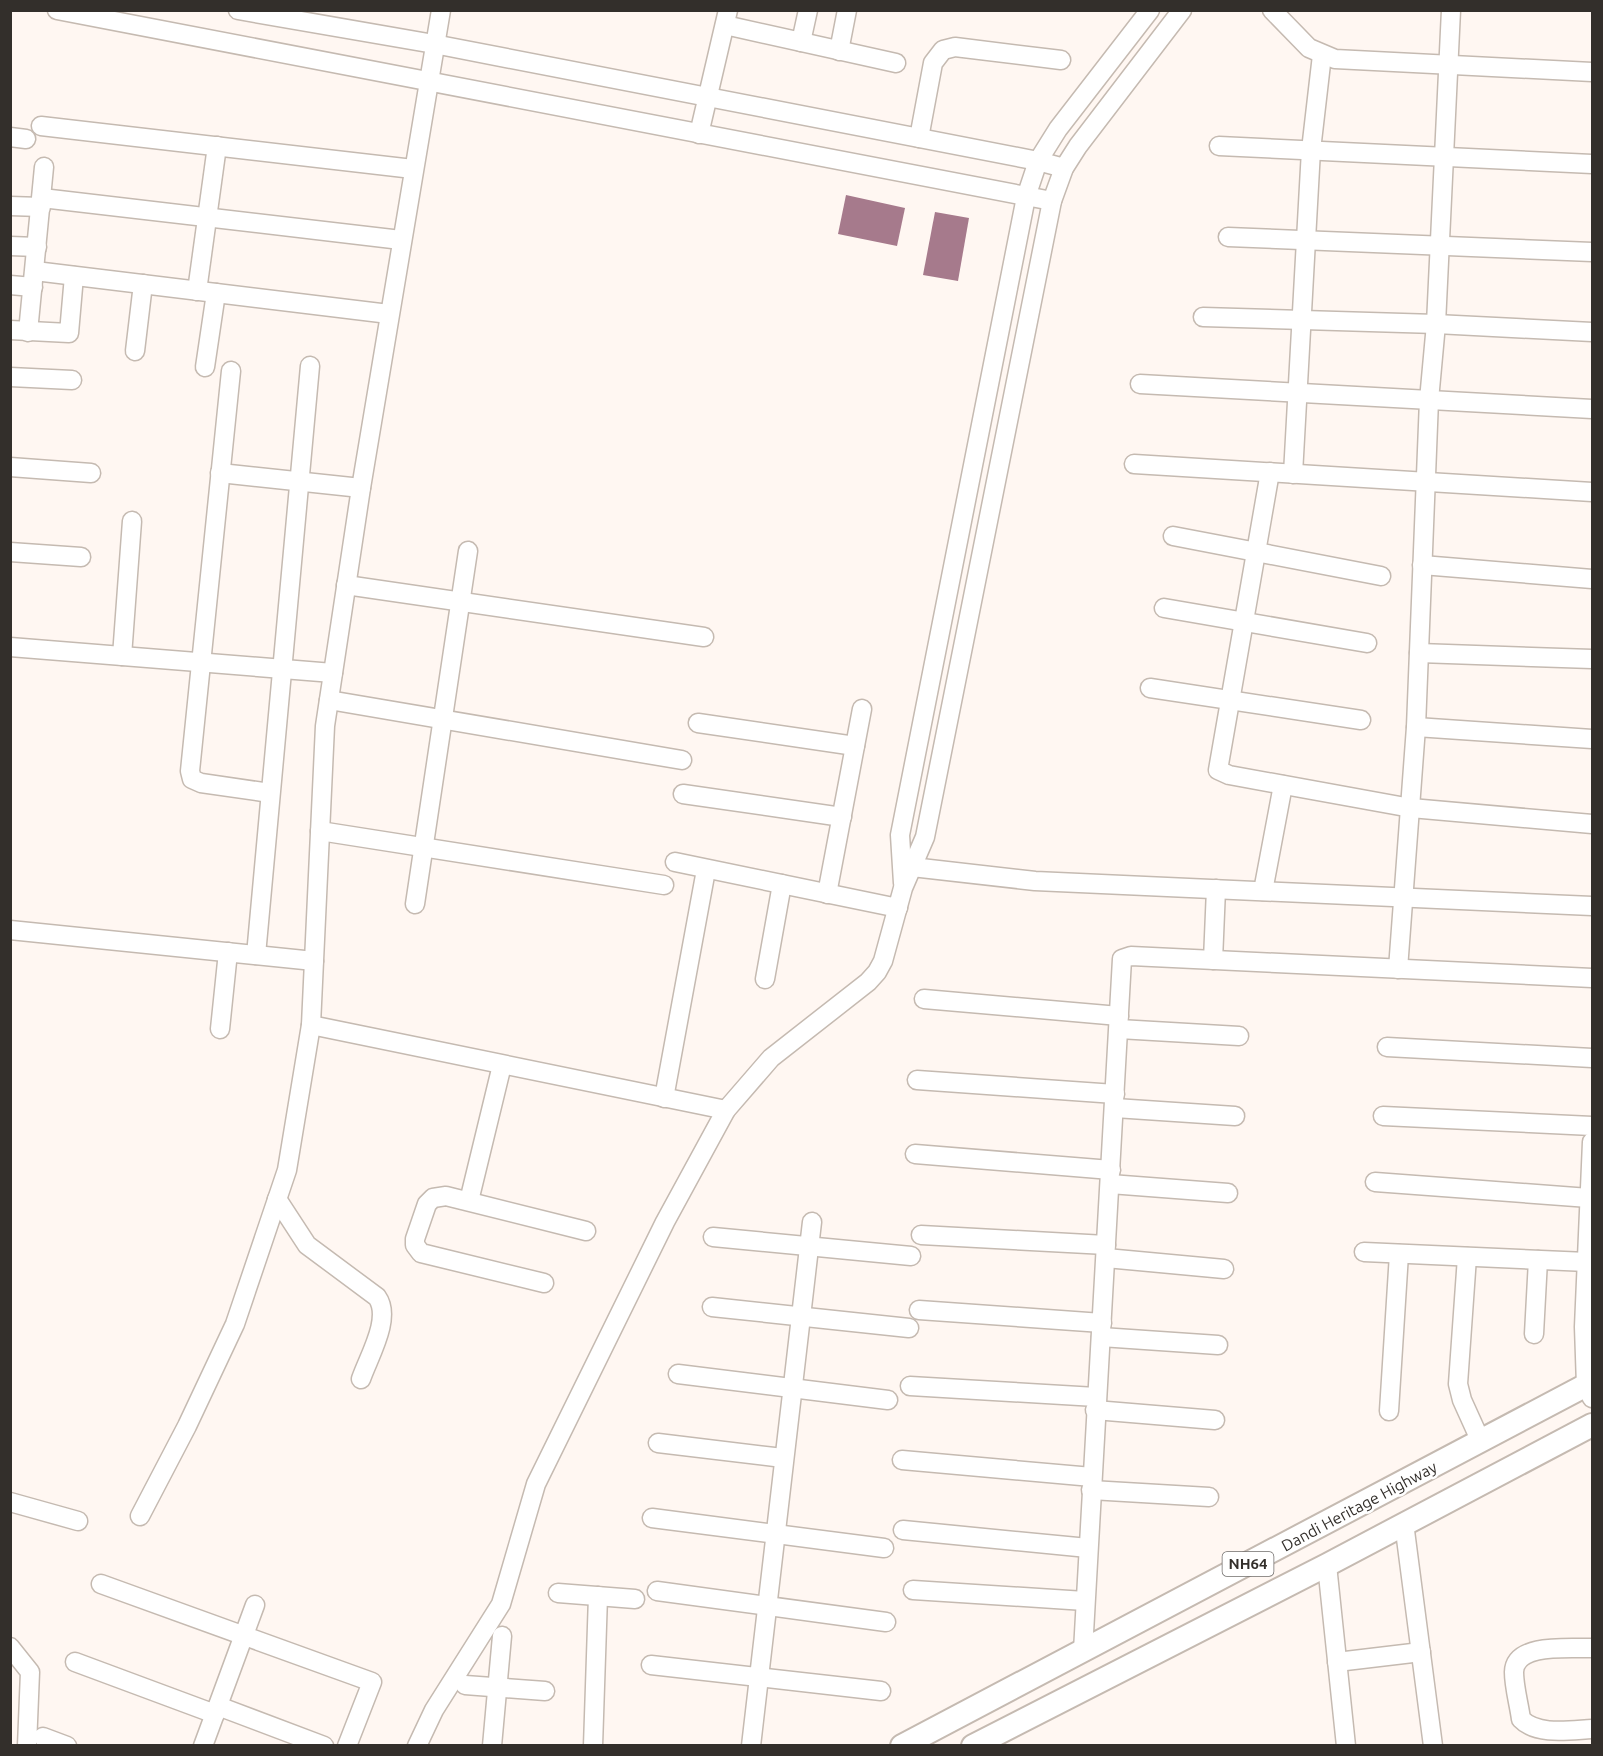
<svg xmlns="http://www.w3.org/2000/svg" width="1603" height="1756" font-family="Ubuntu,sans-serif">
  <rect width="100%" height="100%" fill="#fff7f2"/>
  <!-- building -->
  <g fill="#a67a8c">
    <path d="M846,195L905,208L897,246L838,234Z"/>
    <path d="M935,212L969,218L958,281L923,275Z"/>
  </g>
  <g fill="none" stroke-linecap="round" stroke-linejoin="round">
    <!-- minor casing -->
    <g stroke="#c5bab1" stroke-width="21">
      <g id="minor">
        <path d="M57,10L1052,201"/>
        <path d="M238,10L434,44L1038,161L1064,168"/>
        <path d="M1272,10L1309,48L1335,59L1592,72"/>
        <path d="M725,25L896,63"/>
        <path d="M801,42L808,10"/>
        <path d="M839,51L847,10"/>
        <path d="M41,126L413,169"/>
        <path d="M699,134L728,10"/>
        <path d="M10,137L26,139"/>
        <path d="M919,138L933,63L943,50L955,47L1061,60"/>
        <path d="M1219,146L1592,164"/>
        <path d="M42,198L401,240"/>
        <path d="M10,206L41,207"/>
        <path d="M1228,237L1592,252"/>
        <path d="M10,246L37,247"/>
        <path d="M35,271L389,314"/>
        <path d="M10,285L33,287"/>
        <path d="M197,291L217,146"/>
        <path d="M1203,317L1436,324L1592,332"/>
        <path d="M10,330L69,333L74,276"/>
        <path d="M28,332L44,167"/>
        <path d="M135,351L143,284"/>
        <path d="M205,367L216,293"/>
        <path d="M231,371L190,771L192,779L201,783L270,793"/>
        <path d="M10,377L72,380"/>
        <path d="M1140,384L1592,409"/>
        <path d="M1134,464L1592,492"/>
        <path d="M10,467L91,473"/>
        <path d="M1270,472L1218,770L1229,775L1411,808L1592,824"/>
        <path d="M220,473L361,488"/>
        <path d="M1293,474L1311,150L1322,55"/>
        <path d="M1173,536L1381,576"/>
        <path d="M10,552L81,557"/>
        <path d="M1422,565L1592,579"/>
        <path d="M346,585L704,637"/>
        <path d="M1164,608L1367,643"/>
        <path d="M10,647L333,673"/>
        <path d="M1419,653L1592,659"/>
        <path d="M122,656L132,521"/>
        <path d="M1150,688L1361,720"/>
        <path d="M329,700L682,760"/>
        <path d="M698,723L855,746"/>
        <path d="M1416,727L1592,739"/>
        <path d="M683,794L842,817"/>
        <path d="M320,831L664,885"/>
        <path d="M675,862L898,908"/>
        <path d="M912,867L1035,881L1592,906"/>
        <path d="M903,883L900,835L1026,197L1038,161L1058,129L1150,10"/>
        <path d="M1263,891L1283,785"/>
        <path d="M827,894L862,709"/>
        <path d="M415,904L468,551"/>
        <path d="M10,930L314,961"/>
        <path d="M256,955L310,366"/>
        <path d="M1213,960L1216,889"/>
        <path d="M1398,969L1416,727L1429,400L1436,324L1451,10"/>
        <path d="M765,979L782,884"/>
        <path d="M924,999L1119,1016"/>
        <path d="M311,1025L726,1110"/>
        <path d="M220,1029L228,952"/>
        <path d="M1119,1029L1239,1036"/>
        <path d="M1387,1047L1592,1058"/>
        <path d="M917,1080L1115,1094"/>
        <path d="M664,1098L706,870"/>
        <path d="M1115,1108L1235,1116"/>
        <path d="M1383,1116L1592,1126"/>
        <path d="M1592,1142L1584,1327L1586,1386L1592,1398"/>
        <path d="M915,1154L1111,1170"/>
        <path d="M1375,1182L1589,1198"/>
        <path d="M1110,1184L1228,1193"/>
        <path d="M277,1199L307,1245L377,1297C392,1318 369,1356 361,1379"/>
        <path d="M469,1201L502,1065"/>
        <path d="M921,1235L1106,1245"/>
        <path d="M713,1237L911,1256"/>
        <path d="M1364,1252L1587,1262"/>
        <path d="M1467,1257L1458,1384L1462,1400L1481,1442"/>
        <path d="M1106,1258L1224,1269"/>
        <path d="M544,1283L421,1253L415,1245V1239L427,1204L433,1198L446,1196L586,1231"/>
        <path d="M712,1307L909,1328"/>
        <path d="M919,1310L1102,1323"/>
        <path d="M1534,1334L1538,1260"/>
        <path d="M1101,1337L1218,1345"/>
        <path d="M678,1374L888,1400"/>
        <path d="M910,1386L1096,1397"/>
        <path d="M1095,1410L1215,1420"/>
        <path d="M1389,1411L1399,1254"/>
        <path d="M658,1443L783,1458"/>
        <path d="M902,1460L1092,1477"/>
        <path d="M1091,1490L1209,1497"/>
        <path d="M10,1502L78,1521"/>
        <path d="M140,1516L187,1426L235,1324L287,1170L311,1025L325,726L361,488L441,10"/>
        <path d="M652,1518L884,1548"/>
        <path d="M1404,1523L1433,1746"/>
        <path d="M903,1530L1088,1548"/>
        <path d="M1327,1565L1346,1746"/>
        <path d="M101,1584L372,1682L347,1746"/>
        <path d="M913,1590L1085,1601"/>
        <path d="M657,1591L886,1622"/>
        <path d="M558,1593L635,1599"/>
        <path d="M10,1647L30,1672L27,1746"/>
        <path d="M1592,1648C1572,1649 1515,1642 1514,1672C1514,1687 1519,1704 1521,1719C1537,1736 1571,1730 1592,1729"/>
        <path d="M1083,1651L1122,959L1131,956L1592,978"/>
        <path d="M75,1662L215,1714"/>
        <path d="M1337,1662L1421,1652"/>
        <path d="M651,1665L881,1691"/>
        <path d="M465,1685L545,1691"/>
        <path d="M218,1706L324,1746"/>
        <path d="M43,1737L67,1746"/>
        <path d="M203,1746L255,1605"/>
        <path d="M417,1746L434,1710L501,1604L536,1484L665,1222L726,1110L771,1058L868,982L877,972L883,961L903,888L925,837L1052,201L1064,168L1078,146L1182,10"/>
        <path d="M492,1746L502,1636"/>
        <path d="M593,1746L598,1596"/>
        <path d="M751,1746L812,1222"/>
      </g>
    </g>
    <!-- major casing -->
    <g stroke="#c5bab1" stroke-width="26">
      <g id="major">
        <path d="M902,1746L1592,1382"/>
        <path d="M973,1746L1327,1565L1592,1425"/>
      </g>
    </g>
    <!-- minor -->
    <use href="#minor" stroke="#fff" stroke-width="18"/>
    <!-- major -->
    <use href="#major" stroke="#fff" stroke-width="22"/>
  </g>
  <g text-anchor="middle" stroke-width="5" stroke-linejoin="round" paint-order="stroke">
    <!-- shield labels -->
    <rect fill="#fff" stroke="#706d6b" stroke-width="1.5" x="1222.5" y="1552" width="51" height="24" rx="4.5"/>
    <g font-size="15" font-weight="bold" fill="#332f2b">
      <text x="1248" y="1569">NH64</text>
    </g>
    <!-- street labels -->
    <g font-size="16" fill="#332f2b" stroke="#fff">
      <text transform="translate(1359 1506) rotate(-28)" y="6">Dandi Heritage Highway</text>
    </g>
  </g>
  <!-- border -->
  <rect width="1603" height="1756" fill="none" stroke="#332f2b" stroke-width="24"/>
</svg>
